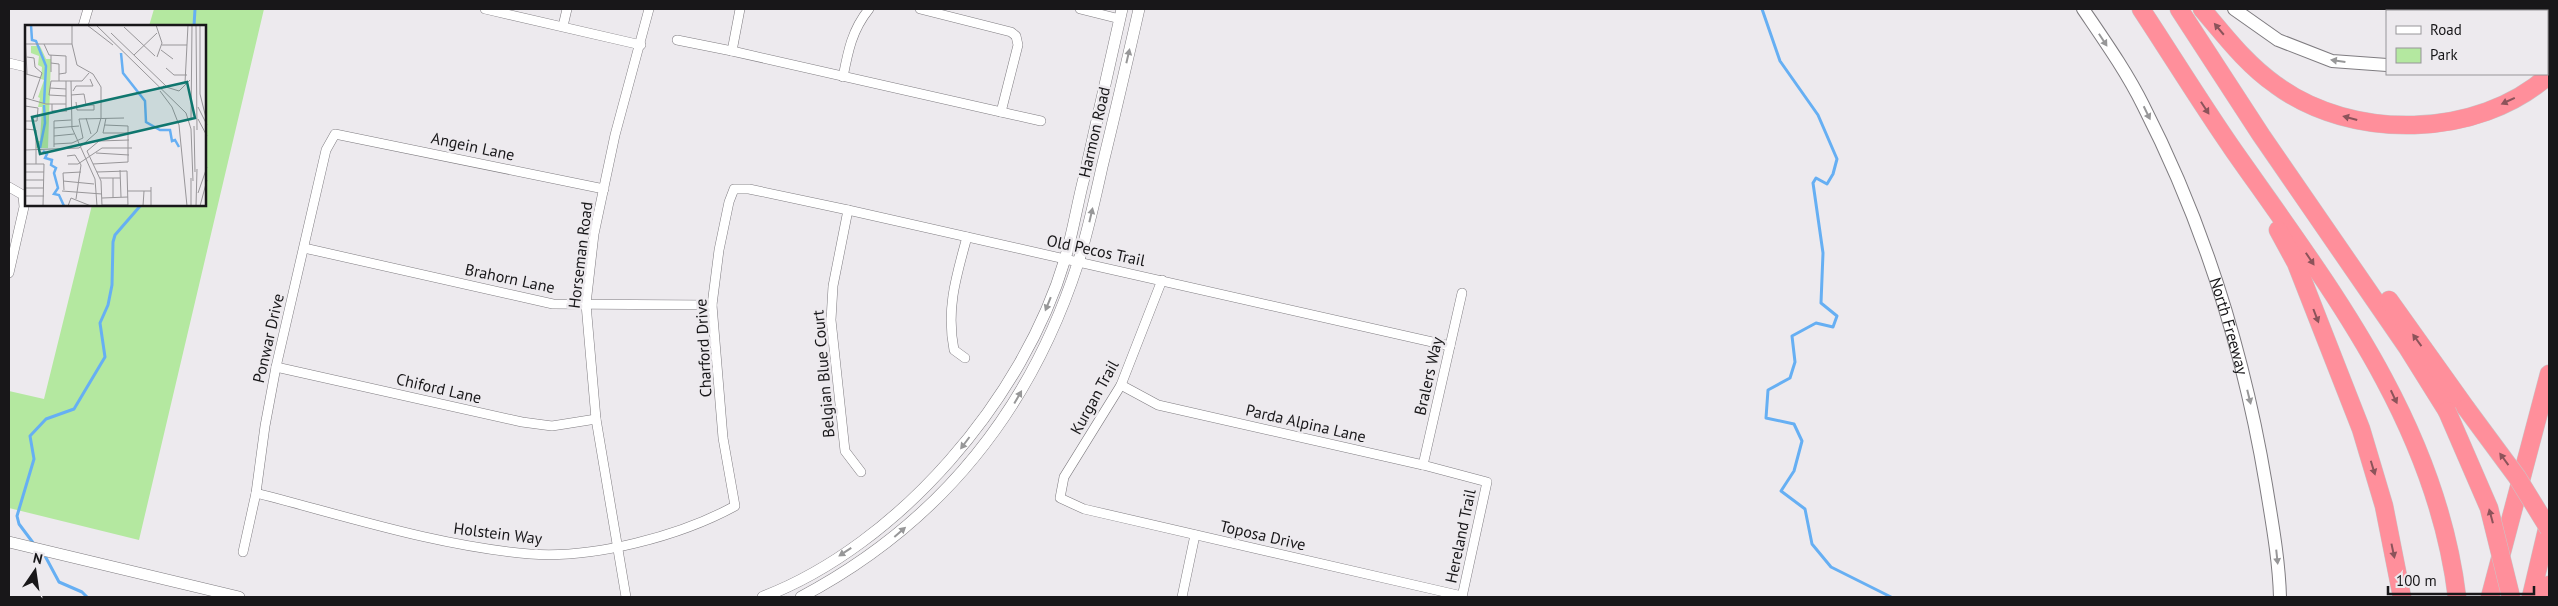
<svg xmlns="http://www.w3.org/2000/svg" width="2558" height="606" font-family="'PT Sans',sans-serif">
  <rect width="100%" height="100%" fill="#edeaee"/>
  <!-- green -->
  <path fill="#b4e8a0" d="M154,9H264L139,540L9,508V391L44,399L92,205H205V26H149Z"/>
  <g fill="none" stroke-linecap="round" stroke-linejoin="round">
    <!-- stream -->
    <g stroke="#66aff3" stroke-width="3">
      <path d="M1762,9L1780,61L1818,115L1837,159L1833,174L1827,184L1816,178L1813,183L1823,253L1821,303L1837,316L1833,327L1816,323L1792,336L1795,362L1790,378L1768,390L1766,418L1794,424L1802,441L1794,471L1781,491L1805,509L1812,544L1831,567L1891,597"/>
      <path d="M194,26L195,9"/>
      <path d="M34,544L19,524L17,516L34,459L30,436L46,419L74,409L105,357L100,323L108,305L112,285L113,242L115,235L141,205"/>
      <path d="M44,554L59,582L82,592L87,597"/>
    </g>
    <!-- minor casing -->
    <g stroke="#7f7c80" stroke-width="10">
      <g id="minor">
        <path d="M485,9L641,45"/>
        <path d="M740,9L732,51L1001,112L1018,45L1016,36L1011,32L920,9"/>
        <path d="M1080,9L1120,19"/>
        <path d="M83,26L88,9"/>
        <path d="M563,26L567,9"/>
        <path d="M677,40L732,51"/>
        <path d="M9,63L26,67"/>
        <path d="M843,77C848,51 852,30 869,9"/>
        <path d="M1001,112L1041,121"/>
        <path d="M9,187L23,195L24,207L9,273"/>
        <path d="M848,210L833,286L831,320L845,451L861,472"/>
        <path d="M304,248L553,304L712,305"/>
        <path d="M1162,280L1121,385L1064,477L1060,498L1084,509L1462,596"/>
        <path d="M965,358L954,350C946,309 956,277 967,237"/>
        <path d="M276,367L522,422L552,426L596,419"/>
        <path d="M1121,385L1158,405L1423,465L1487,482L1462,597"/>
        <path d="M1423,465L1462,293"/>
        <path d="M256,493C346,516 437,546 530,554C593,559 680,536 735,506L723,438L712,305L719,250L729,202L734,189H749L848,210L1450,346"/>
        <path d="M243,552L256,493L265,426L276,367L326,150L335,134L604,189"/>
        <path d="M626,597L596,419L586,304L594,234L615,135L649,9"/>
        <path d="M1182,597L1195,535"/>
      </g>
    </g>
    <!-- tertiary casing -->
    <g stroke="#7f7c80" stroke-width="12">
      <g id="tertiary">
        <path d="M9,542L239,597"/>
        <path d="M763,597C899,545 1024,398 1065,259C1073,232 1077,205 1084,178C1097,122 1109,65 1122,9"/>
        <path d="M801,597C939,524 1030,411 1078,263C1088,231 1095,199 1102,167C1115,114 1127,62 1139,9"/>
      </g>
    </g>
    <!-- secondary casing -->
    <g stroke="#7f7c80" stroke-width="14">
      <g id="secondary">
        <path id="s1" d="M2083,9C2104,40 2126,71 2143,105C2204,224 2244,353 2266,485C2272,522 2279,560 2280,597"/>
        <path d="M2234,9L2278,40L2332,61L2387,65"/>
        <path d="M2530,11L2533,9"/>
      </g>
    </g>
    <!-- motorway casing -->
    <g stroke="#c8c7c8" stroke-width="19">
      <g id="motorway">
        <path d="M2141,9C2172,56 2202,105 2234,151C2331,289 2436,424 2457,597"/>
        <path d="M2179,9L2261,135L2407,347L2447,411"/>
        <path d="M2202,9C2225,36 2246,64 2276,85C2352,141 2478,139 2549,75"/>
        <path d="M2278,230L2296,263L2361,429L2384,506L2402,597"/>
        <path d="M2389,300L2466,408"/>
        <path d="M2490,597L2549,374"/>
        <path d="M2531,597L2549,521"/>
        <path d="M2546,597L2549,585"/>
      </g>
    </g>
    <!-- minor -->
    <use href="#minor" stroke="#fff" stroke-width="9"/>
    <!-- tertiary -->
    <use href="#tertiary" stroke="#fff" stroke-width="11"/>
    <!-- secondary -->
    <use href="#secondary" stroke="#fff" stroke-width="12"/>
    <!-- motorway -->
    <use href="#motorway" stroke="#ff8f9b" stroke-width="18"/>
    <!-- motorway-bridge casing -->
    <g stroke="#c8c7c8" stroke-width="19" stroke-linecap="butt">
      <g id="motorway-bridge">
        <path d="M2466,408L2517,477L2549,529"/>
        <path d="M2447,411L2489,508L2511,597"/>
      </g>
    </g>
    <!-- motorway-bridge -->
    <use href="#motorway-bridge" stroke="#ff8f9b" stroke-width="18"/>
  </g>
  <!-- one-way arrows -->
  <defs><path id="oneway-solid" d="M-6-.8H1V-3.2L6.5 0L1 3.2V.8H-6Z" transform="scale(1.25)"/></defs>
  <g fill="#8c535a">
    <use href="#oneway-solid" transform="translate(2219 29) rotate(-130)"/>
    <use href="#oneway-solid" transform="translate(2508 101) rotate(155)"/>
    <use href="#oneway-solid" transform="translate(2205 108) rotate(57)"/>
    <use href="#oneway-solid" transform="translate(2350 118) rotate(-165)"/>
    <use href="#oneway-solid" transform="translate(2310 259) rotate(56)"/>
    <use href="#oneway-solid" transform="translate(2316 316) rotate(69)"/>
    <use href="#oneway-solid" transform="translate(2417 340) rotate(-126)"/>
    <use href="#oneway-solid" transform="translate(2394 397) rotate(65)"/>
    <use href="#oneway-solid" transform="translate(2504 459) rotate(-126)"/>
    <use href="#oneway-solid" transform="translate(2373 468) rotate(73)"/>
    <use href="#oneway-solid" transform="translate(2491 516) rotate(-105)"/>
    <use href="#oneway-solid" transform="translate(2393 551) rotate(78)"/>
  </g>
  <g fill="#979798">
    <use href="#oneway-solid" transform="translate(2103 40) rotate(57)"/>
    <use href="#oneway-solid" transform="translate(1128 56) rotate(-77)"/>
    <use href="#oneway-solid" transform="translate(2338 61) rotate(-172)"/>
    <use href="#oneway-solid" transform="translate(2147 113) rotate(64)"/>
    <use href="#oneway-solid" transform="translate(1091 215) rotate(-77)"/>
    <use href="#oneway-solid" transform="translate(1048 304) rotate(112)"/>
    <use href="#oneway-solid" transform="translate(1018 397) rotate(-60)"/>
    <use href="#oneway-solid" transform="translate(2249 397) rotate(76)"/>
    <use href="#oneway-solid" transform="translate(965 443) rotate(127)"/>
    <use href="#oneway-solid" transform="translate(900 532) rotate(-41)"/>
    <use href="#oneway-solid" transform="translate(845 552) rotate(147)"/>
    <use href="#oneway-solid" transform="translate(2277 557) rotate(84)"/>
  </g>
  <g text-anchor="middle" stroke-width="5" stroke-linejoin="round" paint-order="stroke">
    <!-- street labels -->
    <g font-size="16" fill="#181719" stroke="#edeaee">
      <text transform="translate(1094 132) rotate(-77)" y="6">Harmon Road</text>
      <text transform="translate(473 146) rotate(12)" y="6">Angein Lane</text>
      <text transform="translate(1096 250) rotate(12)" y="6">Old Pecos Trail</text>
      <text transform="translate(580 255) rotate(-83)" y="6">Horseman Road</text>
      <text transform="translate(510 278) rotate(12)" y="6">Brahorn Lane</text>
      <text dy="6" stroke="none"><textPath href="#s1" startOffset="351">North Freeway</textPath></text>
      <text transform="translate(268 338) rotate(-77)" y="6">Ponwar Drive</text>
      <text transform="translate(703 348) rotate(-93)" y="6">Charford Drive</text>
      <text transform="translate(823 374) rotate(-95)" y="6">Belgian Blue Court</text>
      <text transform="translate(1428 376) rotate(-77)" y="6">Bralers Way</text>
      <text transform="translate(439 388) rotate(13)" y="6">Chiford Lane</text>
      <text transform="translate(1094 397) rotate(-61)" y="6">Kurgan Trail</text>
      <text transform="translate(1306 423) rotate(13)" y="6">Parda Alpina Lane</text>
      <text transform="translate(498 533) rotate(7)" y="6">Holstein Way</text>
      <text transform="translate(1263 535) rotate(13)" y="6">Toposa Drive</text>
      <text transform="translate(1460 536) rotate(-78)" y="6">Hereland Trail</text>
    </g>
  </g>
  <!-- overview -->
  <g transform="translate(25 25)">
    <rect width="181" height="181" fill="#edeaee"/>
    <path d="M6,21H15L21,34H26L23,123H11L12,116H15L17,82H13L15,73L13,72L19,55L16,54L17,42L13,40L14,31L6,28Z" fill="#b4e8a0"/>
    <path fill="none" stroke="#66aff3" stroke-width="2.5" d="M6,0L7,15L11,16L21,41L19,78M96,28L98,48L120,76L121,97L135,105H145L147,116L150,115L154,122M15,123L20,98L19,80M18,126L22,129L20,133L27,135L26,140L31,143L29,148L33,163L29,169L34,170L39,181"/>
    <path fill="none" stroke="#989699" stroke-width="1" d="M62,0L88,20M71,0L161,88L166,104L168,156M131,0L137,18L132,32M171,0L172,105M175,0V69L181,93M99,2L130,31M0,7L2,49M86,8L141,61M0,19H47V0M19,19L24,30L41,31V48L34,49M137,20H162M136,25L148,34M109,30L132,8M2,32L9,33L10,42L17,48L8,74M26,38L34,39V56M141,43L149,50H162M26,47V30M1,49L16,53M41,56V86M46,56L47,103L70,154L72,181M160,58L163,0M138,61L154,66L165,55M25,63L41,64M48,66L51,61H68L65,54M135,66L147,82L154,100L162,181M46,70L59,69L61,80H69V85H52L51,77M41,71L24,70L26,56H57L64,48M0,73L21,79H41M27,79V86H42M0,81L13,83L12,96H0M173,82L182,100M61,93L66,109M81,93L78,108H104M173,94L182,111M166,95L167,0M169,101L170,147M29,103L54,101M0,104L11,105V139M29,111L49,109M29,119L47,118L58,113L54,94L99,93M29,122V96L46,95M0,125L54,123L72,107L76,93V62L68,49L52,40L47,19M71,128L104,130M42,131L50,130L56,140L51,174M0,139H19L18,181M43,139H53L77,123H107M68,139L103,137V101L80,100M0,141V171H19M95,145L96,172M0,147H19M72,147L102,146L103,181M75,153H95M88,153V173M166,153V181M0,155H19M38,156L69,159M0,163H19M39,165L38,148L56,147M37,166L77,169M103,166H126M173,168L182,142M77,173L103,172M77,180H103M43,181L46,173L66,181M77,181L76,156L62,126L74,116L104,115M118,181L119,166M126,181V162M171,181L172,144M175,181L182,155"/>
    <path fill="#0f766e" fill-opacity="0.15" stroke="#0f766e" stroke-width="2.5" d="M162,57L170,93L15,129L7,92Z"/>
    <rect width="181" height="181" fill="none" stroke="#181719" stroke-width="2.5"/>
  </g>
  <!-- border -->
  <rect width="2558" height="606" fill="none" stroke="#181719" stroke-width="20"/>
  <!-- legend -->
  <rect x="2386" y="10" width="162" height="65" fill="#edeaee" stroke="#989699"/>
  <rect x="2396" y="26" width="25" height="8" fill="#ffffff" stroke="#989699"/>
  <text x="2430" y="35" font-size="15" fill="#181719">Road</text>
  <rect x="2396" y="48" width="25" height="15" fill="#b4e8a0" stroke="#989699"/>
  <text x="2430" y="60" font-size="15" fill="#181719">Park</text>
  <!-- north arrow -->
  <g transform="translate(35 571) rotate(13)" stroke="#edeaee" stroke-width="4" paint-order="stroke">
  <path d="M0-4L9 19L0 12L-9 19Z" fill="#181719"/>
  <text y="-8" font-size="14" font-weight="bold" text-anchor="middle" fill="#181719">N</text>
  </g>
  <!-- scale -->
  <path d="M2388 586v8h146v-8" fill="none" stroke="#181719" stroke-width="2.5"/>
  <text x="2396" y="586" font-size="15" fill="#181719" stroke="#edeaee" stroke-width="4" paint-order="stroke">100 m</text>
</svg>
